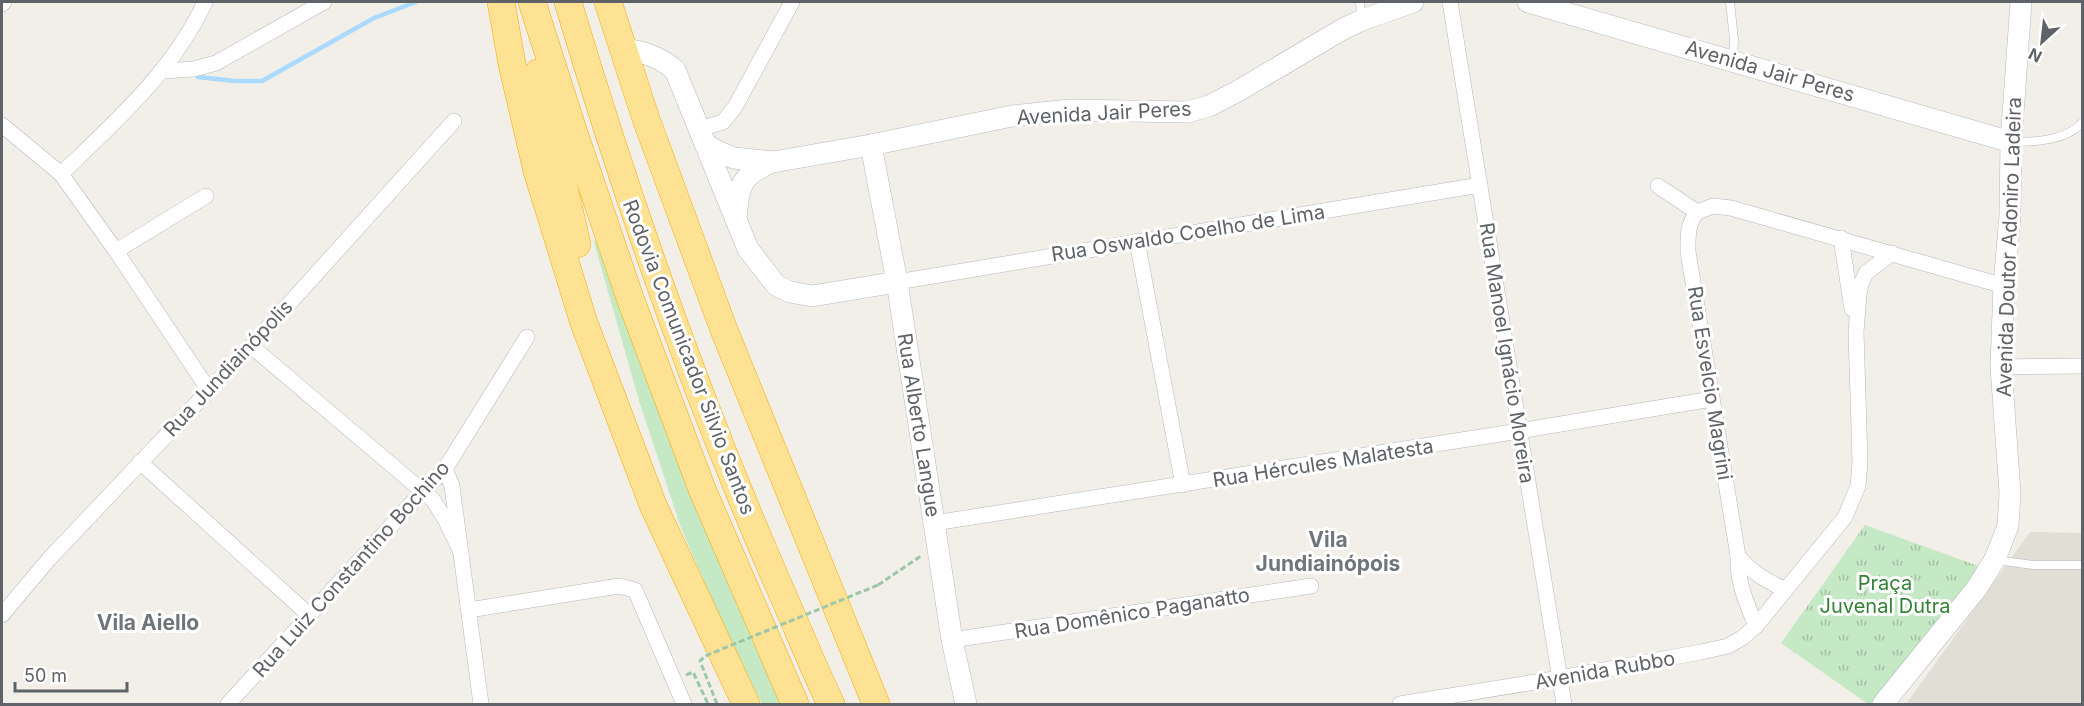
<svg xmlns="http://www.w3.org/2000/svg" width="2084" height="706" font-family="Inter,sans-serif">
  <defs>
    <pattern id="park-tufts" width="24" height="20" patternUnits="userSpaceOnUse" patternTransform="scale(1.5)"><rect width="24" height="20" fill="#c5e8c5"/><path d="M3 7l-1-3M5 7V3M7 7l1-3M15 17l-1-3M17 17v-4M19 17l1-3" fill="none" stroke="#a3c0a4"/></pattern>
  </defs>
  <rect width="100%" height="100%" fill="#f1efe8"/>
  <!-- education -->
  <path fill="#e1ded6" d="M2030,532L2082,533V704H1906Z"/>
  <!-- grass -->
  <path fill="#c5e8c5" d="M593,239L604,251L786,704H762L720,618L681,528L640,404Z"/>
  <!-- park -->
  <path fill="url(#park-tufts)" d="M1865,525L1981,567L1871,704H1868L1781,643Z"/>
  <g fill="none" stroke-linecap="round" stroke-linejoin="round">
    <!-- stream -->
    <path stroke="#aadaff" stroke-width="4.5" d="M198,77L235,81H262L374,18L416,2"/>
    <!-- lane casing -->
    <g stroke="#b5b8bc" stroke-width="9">
      <g id="lane">
        <path d="M1360,2L1361,18"/>
        <path d="M1730,2L1734,40L1733,59"/>
        <path d="M2014,142C2037,142 2066,140 2082,123"/>
        <path d="M1996,560L2033,565H2082"/>
      </g>
    </g>
    <!-- street casing -->
    <g stroke="#b5b8bc" stroke-width="16">
      <g id="street">
        <path d="M1450,2L1564,704"/>
        <path d="M2,4L4,2"/>
        <path d="M163,71L194,69L216,63L324,2"/>
        <path d="M2,125L61,174L116,251L208,389"/>
        <path d="M699,129L723,122L735,107L792,2"/>
        <path d="M61,174C115,122 173,71 205,2"/>
        <path d="M1658,186L1697,212"/>
        <path d="M1697,212C1687,225 1688,236 1688,252L1738,556C1737,582 1746,602 1756,626"/>
        <path d="M1697,212L1713,206L1731,208L2004,286"/>
        <path d="M1841,238L1852,309"/>
        <path d="M1137,241L1183,485"/>
        <path d="M116,251L206,196"/>
        <path d="M897,282L1480,185"/>
        <path d="M251,346L433,500L445,519L461,552"/>
        <path d="M2001,367L2082,366"/>
        <path d="M140,462L309,615"/>
        <path d="M445,469L452,486L481,704"/>
        <path d="M934,523L1519,431L1712,399"/>
        <path d="M1738,556C1752,573 1767,581 1786,590"/>
        <path d="M469,610L619,586L635,590L684,704"/>
        <path d="M2,615L49,559L251,346L454,121"/>
        <path d="M952,640L1311,586"/>
        <path d="M228,704L422,492L445,469L527,337"/>
        <path d="M1400,704L1560,678L1701,652L1728,646L1742,638L1756,626L1845,517L1858,486L1860,462L1856,332L1859,294L1861,284L1866,273L1892,253"/>
      </g>
    </g>
    <!-- secondary casing -->
    <g stroke="#b6babf" stroke-width="22">
      <g id="secondary">
        <path d="M1528,2L2011,142"/>
        <path d="M623,49C643,51 660,57 675,70L748,249L776,285L790,292L812,296L897,282"/>
        <path d="M705,144L719,152L734,158L773,162L871,145L1012,116L1070,110L1187,112L1209,106L1238,91L1343,29L1362,20L1413,2"/>
        <path d="M871,145L897,282L952,640L966,704"/>
        <path d="M736,219C739,185 740,176 772,162"/>
        <path d="M1883,704L1977,588L1995,559L2008,526L2010,493L2001,367L2004,286L2010,215L2011,142L2021,2"/>
      </g>
    </g>
    <!-- highway casing -->
    <g stroke="#f9ab00" stroke-width="28">
      <g id="highway">
        <path d="M501,2L512,64L537,171L584,323L653,505L746,704"/>
        <path d="M532,2L573,130L630,298L702,489L795,704"/>
        <path d="M568,2C627,200 695,394 778,584C796,624 812,665 831,704"/>
        <path d="M608,2L646,119L724,330L876,704"/>
        <path d="M538,73L577,244"/>
      </g>
    </g>
    <!-- path -->
    <g stroke="#9cc7a9" stroke-width="3" stroke-dasharray="6 3" stroke-linecap="butt">
      <path d="M878,585L921,556"/>
      <path d="M686,675L693,672L708,704"/>
    </g>
    <!-- lane -->
    <use href="#lane" stroke="#fff" stroke-width="8"/>
    <!-- street -->
    <use href="#street" stroke="#fff" stroke-width="15"/>
    <!-- secondary -->
    <use href="#secondary" stroke="#fff" stroke-width="21"/>
    <!-- highway -->
    <use href="#highway" stroke="#fde293" stroke-width="27"/>
    <!-- path-bridge -->
    <path stroke="#9cc7a9" stroke-width="3" stroke-dasharray="6 3" stroke-linecap="butt" d="M717,704L700,661L705,656L878,585"/>
  </g>
  <g text-anchor="middle" stroke-width="6" stroke-linejoin="round" paint-order="stroke">
    <!-- street labels -->
    <g font-size="20" fill="#5f6368" stroke="#fff">
      <text transform="translate(1770 71) rotate(16)" y="7">Avenida Jair Peres</text>
      <text transform="translate(1104 113) rotate(-3)" y="7">Avenida Jair Peres</text>
      <text transform="translate(1188 233) rotate(-9)" y="7">Rua Oswaldo Coelho de Lima</text>
      <text transform="translate(2009 247) rotate(-88)" y="7">Avenida Doutor Adoniro Ladeira</text>
      <text transform="translate(1507 353) rotate(81)" y="7">Rua Manoel Ignácio Moreira</text>
      <text transform="translate(689 357) rotate(69)" y="7">Rodovia Comunicador Silvio Santos</text>
      <text transform="translate(228 368) rotate(-47)" y="7">Rua Jundiainópolis</text>
      <text transform="translate(1710 383) rotate(81)" y="7">Rua Esvelcio Magrini</text>
      <text transform="translate(919 425) rotate(81)" y="7">Rua Alberto Langue</text>
      <text transform="translate(1323 463) rotate(-9)" y="7">Rua Hércules Malatesta</text>
      <text transform="translate(351 569) rotate(-48)" y="7">Rua Luiz Constantino Bochino</text>
      <text transform="translate(1132 613) rotate(-9)" y="7">Rua Domênico Paganatto</text>
      <text transform="translate(1605 670) rotate(-10)" y="7">Avenida Rubbo</text>
    </g>
    <!-- park labels -->
    <g font-size="20" fill="#348238" stroke="#fff">
      <text x="1885" y="590">Praça<tspan x="1885" dy="23">Juvenal Dutra</tspan></text>
    </g>
    <!-- neighbourhood labels -->
    <g font-size="21" font-weight="bold" fill="#70757a" stroke="#fff">
      <text x="1328" y="547">Vila<tspan x="1328" dy="24">Jundiainópois</tspan></text>
      <text x="148" y="630">Vila Aiello</text>
    </g>
  </g>
  <!-- border -->
  <rect width="2084" height="706" fill="none" stroke="#5f6368" stroke-width="6"/>
  <!-- north arrow -->
  <g transform="translate(2042 42) rotate(207)" stroke="#ffffff" stroke-width="4.5" paint-order="stroke">
  <path d="M0-4.5L10 22L0 15L-10 22Z" fill="#5f6368"/>
  <text y="-9" font-size="16" font-weight="bold" text-anchor="middle" fill="#5f6368">N</text>
  </g>
  <!-- scale -->
  <path d="M15 682v9h112v-9" fill="none" stroke="#5f6368" stroke-width="3"/>
  <text x="24" y="682" font-size="18" fill="#5f6368" stroke="#ffffff" stroke-width="4.5" paint-order="stroke">50 m</text>
</svg>
